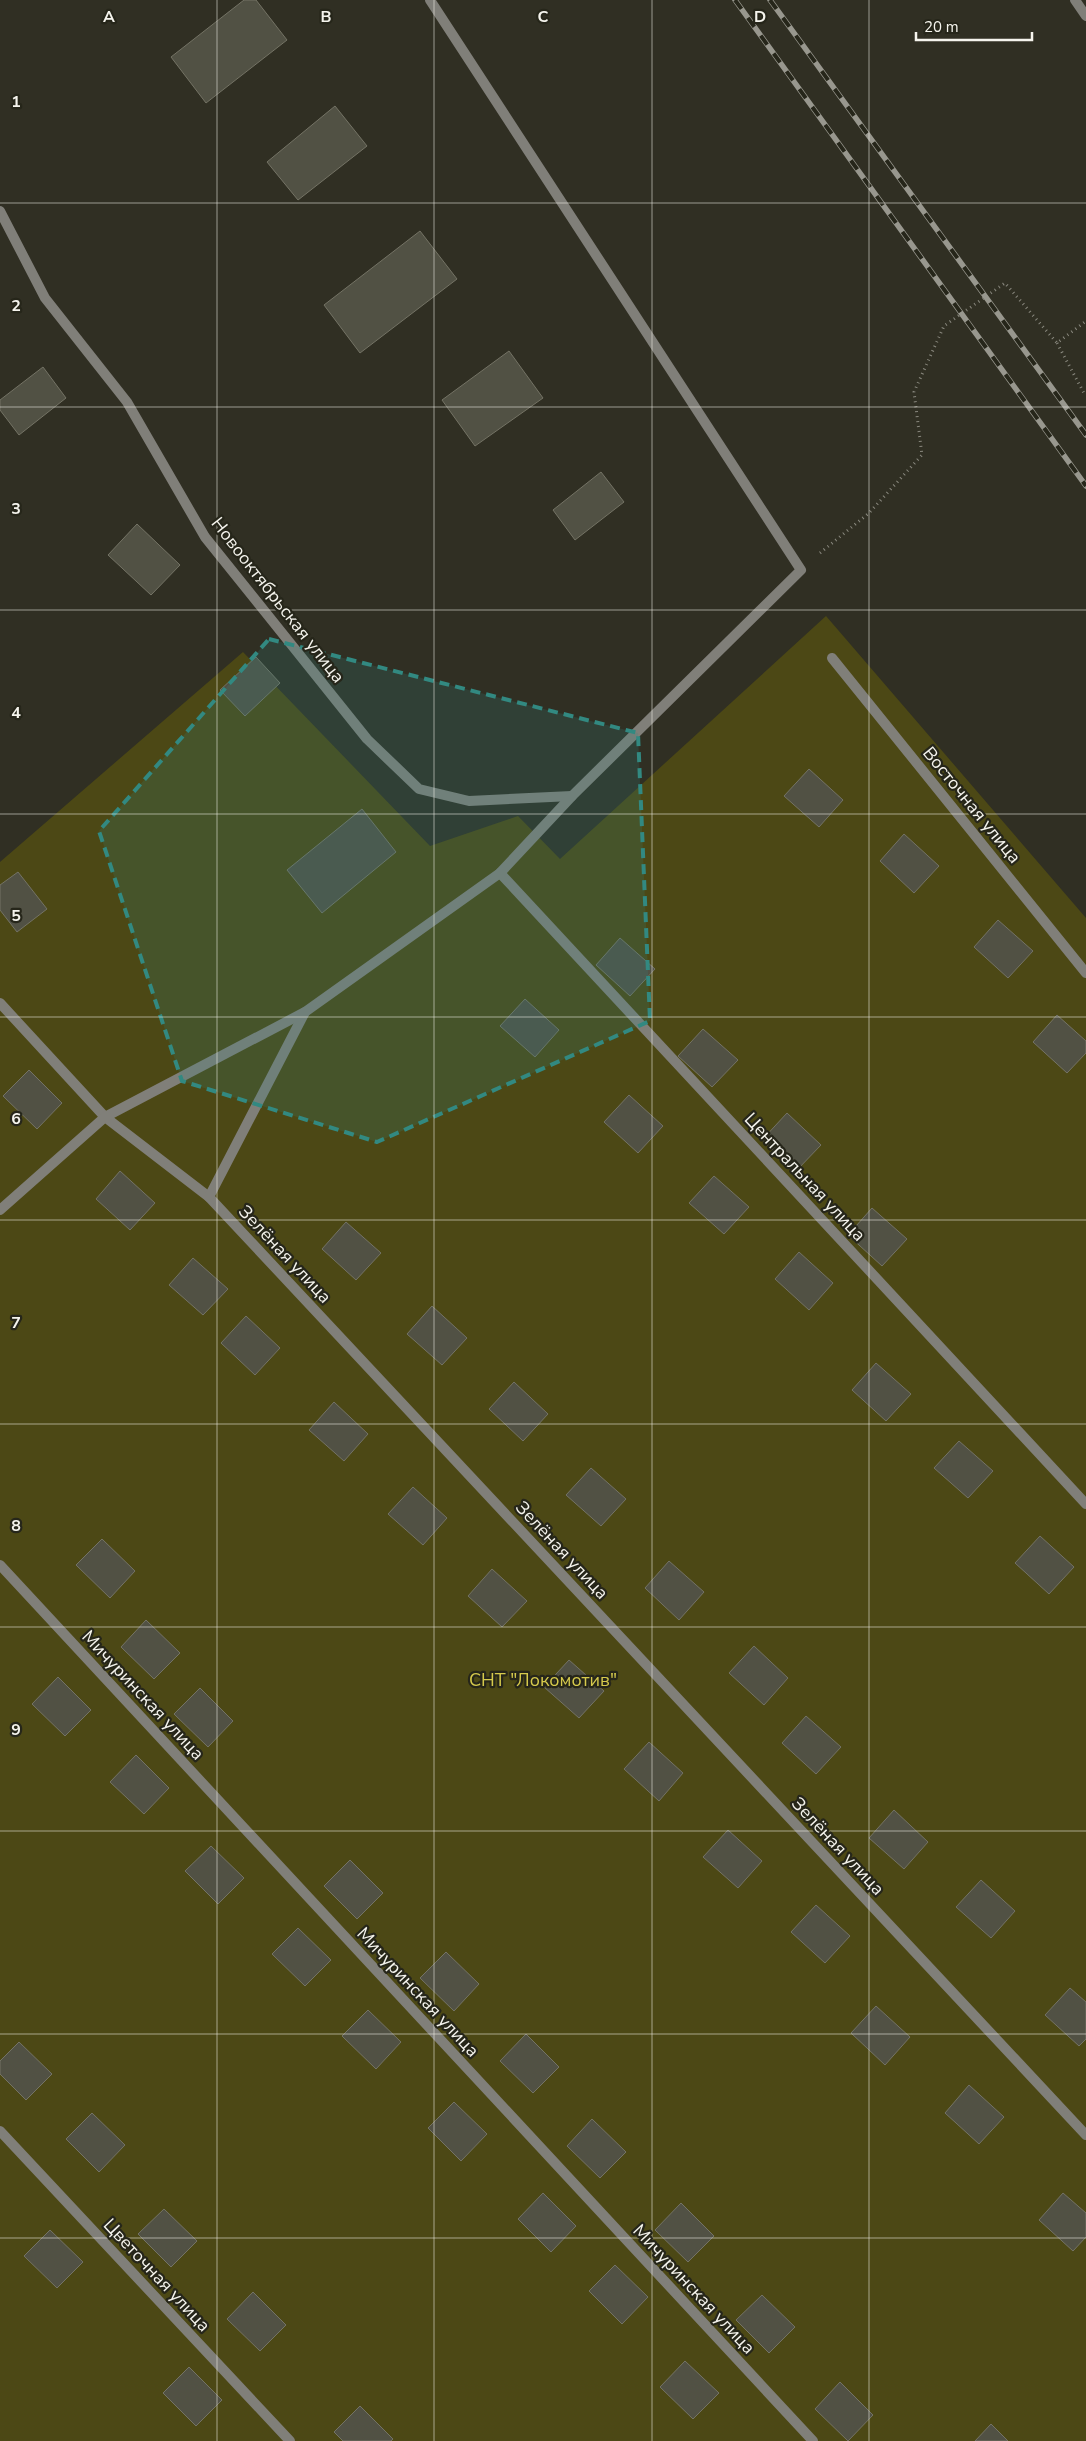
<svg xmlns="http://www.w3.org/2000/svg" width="1086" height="2441" font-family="'Nunito Sans',sans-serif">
  <rect width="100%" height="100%" fill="#302f23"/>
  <!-- green -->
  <path fill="#4c4815" d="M826,616L1086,918V2441H0V862L243,652L430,846L518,816L560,859Z"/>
  <!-- building -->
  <g fill="#515144" stroke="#747365">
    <path d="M244,0H256L287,40L206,103L171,57Z"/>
    <path d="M335,106L367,146L298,200L267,162Z"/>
    <path d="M420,231L457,279L360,353L324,305Z"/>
    <path d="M509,351L543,398L475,446L442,400Z"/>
    <path d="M43,367L66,398L19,435L0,410V400Z"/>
    <path d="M601,472L624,502L575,540L553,510Z"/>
    <path d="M137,524L180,565L151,595L108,555Z"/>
    <path d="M256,657L280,683L245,716L220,690Z"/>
    <path d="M809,769L843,800L819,827L784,796Z"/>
    <path d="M362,809L396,852L322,913L287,870Z"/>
    <path d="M904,834L939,866L914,893L880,861Z"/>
    <path d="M18,872L47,909L17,932L0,910V885Z"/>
    <path d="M998,920L1033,951L1008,978L974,947Z"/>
    <path d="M620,938L655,969L630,996L596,965Z"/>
    <path d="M525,999L559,1030L535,1057L500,1026Z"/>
    <path d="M1057,1015L1086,1041V1053L1067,1073L1033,1042Z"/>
    <path d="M703,1029L738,1060L712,1087L678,1056Z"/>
    <path d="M29,1070L62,1103L37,1129L3,1096Z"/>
    <path d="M629,1095L663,1126L638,1153L604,1122Z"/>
    <path d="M787,1113L821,1145L796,1171L762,1140Z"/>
    <path d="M120,1171L155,1203L130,1230L96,1199Z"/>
    <path d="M714,1176L749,1207L724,1234L689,1203Z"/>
    <path d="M872,1208L907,1239L882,1266L848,1235Z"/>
    <path d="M346,1222L381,1253L356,1280L322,1249Z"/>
    <path d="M799,1252L833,1283L809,1310L775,1279Z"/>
    <path d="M193,1258L228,1289L203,1315L169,1285Z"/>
    <path d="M432,1306L467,1338L442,1365L407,1334Z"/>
    <path d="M246,1316L280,1348L255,1375L221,1343Z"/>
    <path d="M876,1363L911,1394L886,1421L852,1390Z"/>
    <path d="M514,1382L548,1414L523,1441L489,1409Z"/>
    <path d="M334,1402L368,1434L344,1461L309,1430Z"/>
    <path d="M959,1441L993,1471L968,1498L934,1468Z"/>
    <path d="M591,1468L626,1499L601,1526L566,1495Z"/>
    <path d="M413,1487L447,1518L423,1545L388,1514Z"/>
    <path d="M1040,1536L1074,1567L1049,1594L1015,1563Z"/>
    <path d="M102,1539L135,1571L110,1598L76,1565Z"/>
    <path d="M669,1561L704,1592L679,1620L645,1588Z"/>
    <path d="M492,1569L527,1601L502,1627L468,1596Z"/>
    <path d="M146,1620L180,1653L154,1679L121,1647Z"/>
    <path d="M754,1646L788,1678L764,1705L729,1673Z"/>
    <path d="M569,1660L604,1691L579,1718L544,1687Z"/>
    <path d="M58,1677L91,1710L65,1736L32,1704Z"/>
    <path d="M200,1688L233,1721L208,1747L174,1714Z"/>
    <path d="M806,1716L841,1747L816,1774L782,1743Z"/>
    <path d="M649,1742L683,1773L659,1801L624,1769Z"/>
    <path d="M136,1755L169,1788L144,1814L110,1782Z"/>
    <path d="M894,1810L928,1842L904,1869L869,1838Z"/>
    <path d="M728,1830L762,1861L738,1888L703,1857Z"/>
    <path d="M211,1846L244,1878L218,1904L185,1871Z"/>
    <path d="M350,1860L383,1893L357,1919L324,1886Z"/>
    <path d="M981,1880L1015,1911L991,1938L956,1907Z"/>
    <path d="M816,1905L850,1936L825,1963L791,1932Z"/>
    <path d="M298,1928L331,1960L305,1986L272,1954Z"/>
    <path d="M446,1952L479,1984L454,2011L420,1978Z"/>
    <path d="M1070,1988L1086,2002V2039L1079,2046L1045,2015Z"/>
    <path d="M876,2006L910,2037L885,2065L851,2033Z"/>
    <path d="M368,2010L401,2042L376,2069L342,2036Z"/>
    <path d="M526,2034L559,2067L533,2093L500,2061Z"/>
    <path d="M19,2042L52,2074L26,2100L0,2074V2061Z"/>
    <path d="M969,2085L1004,2117L979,2144L945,2113Z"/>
    <path d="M454,2102L487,2134L461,2161L428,2128Z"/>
    <path d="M92,2113L125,2145L99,2172L66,2139Z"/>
    <path d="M592,2119L626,2152L600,2178L567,2146Z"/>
    <path d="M543,2193L576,2226L551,2252L518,2219Z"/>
    <path d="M1063,2193L1086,2213V2237L1073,2251L1039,2220Z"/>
    <path d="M681,2203L714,2236L688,2262L655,2230Z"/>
    <path d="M164,2209L197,2241L171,2267L138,2234Z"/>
    <path d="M50,2230L83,2262L57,2288L24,2256Z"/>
    <path d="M615,2265L648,2297L622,2324L589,2291Z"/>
    <path d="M253,2292L286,2325L260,2351L227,2319Z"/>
    <path d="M762,2295L795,2327L769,2353L736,2320Z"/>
    <path d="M685,2361L719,2393L693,2419L660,2387Z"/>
    <path d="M189,2367L222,2400L196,2426L163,2393Z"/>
    <path d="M840,2382L873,2415L848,2441L815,2409Z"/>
    <path d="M360,2406L393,2439L391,2441H343L334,2432Z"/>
    <path d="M991,2424L1008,2441H975Z"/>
  </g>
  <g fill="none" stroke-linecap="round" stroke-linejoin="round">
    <!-- path -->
    <g stroke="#8a897f" stroke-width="3" stroke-dasharray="1 4" stroke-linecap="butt">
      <path d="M1057,343L1085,395"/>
      <path d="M820,553L869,513L922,455L914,392L944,326L1005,283L1057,343L1086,321"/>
    </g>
    <!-- service -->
    <g stroke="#807f79" stroke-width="10">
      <path d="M1075,0L1086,16"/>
      <path d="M0,211L45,298L127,402L205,537L367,739L419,789L469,801L572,796"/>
      <path d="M832,658L1086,973"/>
      <path d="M500,873L1086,1504"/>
      <path d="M0,1003L105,1117L209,1197L1086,2135"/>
      <path d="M209,1197L305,1012"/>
      <path d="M0,1565L813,2441"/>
      <path d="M0,2131L290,2441"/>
    </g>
    <!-- minor -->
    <path stroke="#807f79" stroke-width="10" d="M0,1210L105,1117L305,1012L500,873L572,796L801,570L430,0"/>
    <!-- rail casing -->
    <g stroke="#98978e" stroke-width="5.5">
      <g id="rail">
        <path d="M735,0L1086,486"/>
        <path d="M770,0L1086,435"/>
      </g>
    </g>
    <!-- rail -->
    <use href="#rail" stroke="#26261a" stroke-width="4" stroke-dasharray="11" stroke-linecap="butt"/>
  </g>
  <!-- marked area -->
  <path fill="#328981" fill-opacity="0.2" stroke="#328981" stroke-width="4" stroke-dasharray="10 6" stroke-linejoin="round" d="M269,639L638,733L650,1021L377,1142L182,1081L99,831Z"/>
  <!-- grid -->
  <path fill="none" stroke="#f5f4ed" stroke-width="1" stroke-opacity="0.55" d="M217,0V2441M434,0V2441M652,0V2441M869,0V2441M0,203H1086M0,407H1086M0,610H1086M0,814H1086M0,1017H1086M0,1220H1086M0,1424H1086M0,1627H1086M0,1831H1086M0,2034H1086M0,2238H1086"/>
  <g text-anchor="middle" stroke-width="4.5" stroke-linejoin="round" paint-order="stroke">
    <!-- street labels -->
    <g font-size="18" fill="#f5f4ed" stroke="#26261a">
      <text transform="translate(278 600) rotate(52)" y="6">Новооктябрьская улица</text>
      <text transform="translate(972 805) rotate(51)" y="6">Восточная улица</text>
      <text transform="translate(805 1177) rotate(47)" y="6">Центральная улица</text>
      <text transform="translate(285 1254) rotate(47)" y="6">Зелёная улица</text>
      <text transform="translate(562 1550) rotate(47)" y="6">Зелёная улица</text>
      <text transform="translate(143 1695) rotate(47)" y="6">Мичуринская улица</text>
      <text transform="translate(838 1846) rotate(47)" y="6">Зелёная улица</text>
      <text transform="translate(418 1992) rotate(47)" y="6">Мичуринская улица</text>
      <text transform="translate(157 2275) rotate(47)" y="6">Цветочная улица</text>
      <text transform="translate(694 2289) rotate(47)" y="6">Мичуринская улица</text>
    </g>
    <!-- park labels -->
    <g font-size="18" fill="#d6ca4c" stroke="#26261a">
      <text x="543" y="1686">СНТ "Локомотив"</text>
    </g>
  </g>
  <g font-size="16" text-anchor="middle" font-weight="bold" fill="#f5f4ed" stroke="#26261a" stroke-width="4.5" stroke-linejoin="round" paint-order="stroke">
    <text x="109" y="22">A</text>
    <text x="326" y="22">B</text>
    <text x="543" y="22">C</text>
    <text x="760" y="22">D</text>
    <text x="16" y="107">1</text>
    <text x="16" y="311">2</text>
    <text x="16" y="514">3</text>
    <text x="16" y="718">4</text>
    <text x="16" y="921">5</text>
    <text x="16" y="1124">6</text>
    <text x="16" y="1328">7</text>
    <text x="16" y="1531">8</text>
    <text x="16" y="1735">9</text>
  </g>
  <!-- scale -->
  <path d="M916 32v8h116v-8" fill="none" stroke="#f5f4ed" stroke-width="2.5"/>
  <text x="924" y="32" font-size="15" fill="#f5f4ed" stroke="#26261a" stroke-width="4" paint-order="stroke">20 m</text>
</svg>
